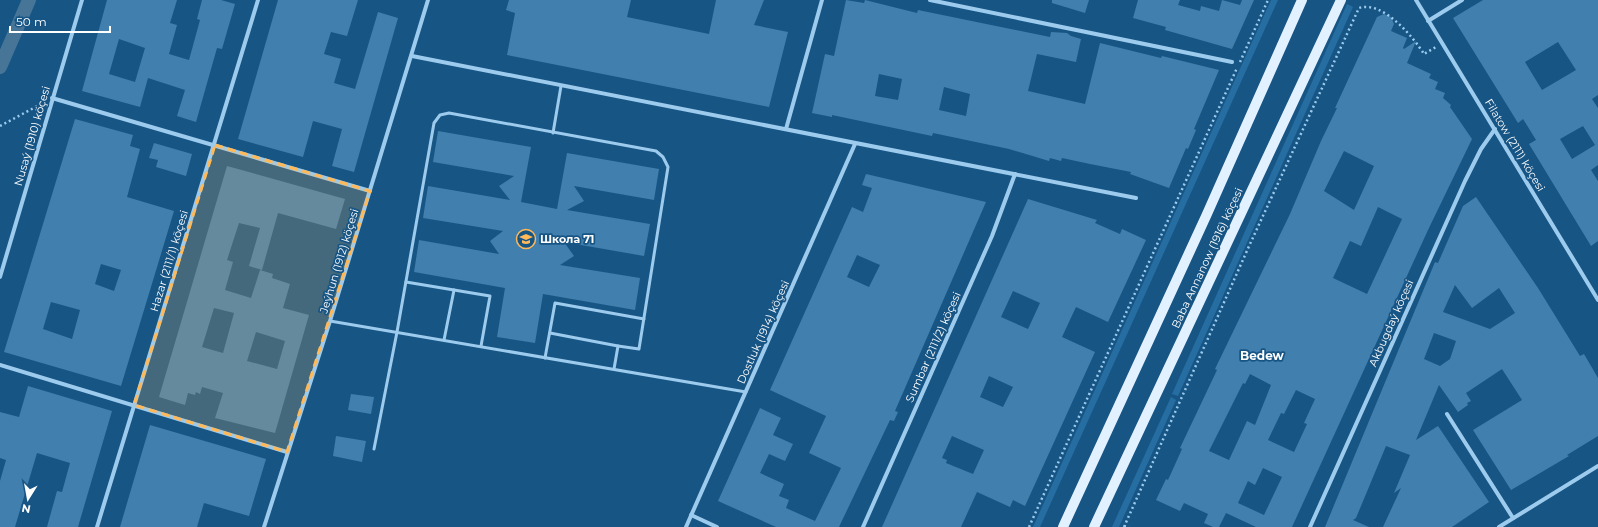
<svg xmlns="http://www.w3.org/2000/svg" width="1598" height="527" font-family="Montserrat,sans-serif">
  <rect width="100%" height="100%" fill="#175585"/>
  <!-- green -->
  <g fill="#266ea2">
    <path d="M1271,0H1278L1040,527H1033Z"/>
    <path d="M1347,4L1353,7L1178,396L1172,394Z"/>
    <path d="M1171,397L1176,400L1119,527H1112Z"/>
  </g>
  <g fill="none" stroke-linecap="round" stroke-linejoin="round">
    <!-- canal -->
    <path stroke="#477598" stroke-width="14" d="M0,67L29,0"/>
  </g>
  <!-- building -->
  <g fill="#407fae" fill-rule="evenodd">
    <path d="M107,0H177L170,23L177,25L169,54L189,60L200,20L197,19L202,0H221L235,4L222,49L217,48L196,122L177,116L185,90L148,78L140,107L82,91ZM119,39L145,48L135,82L109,74Z"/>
    <path d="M278,0H358L347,36L331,32L324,54L341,59L334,83L355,89L378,12L398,18L354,172L332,166L342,129L313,121L303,157L238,139Z"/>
    <path d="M509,0H631L627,17L709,34L716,0H764L754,25L788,32L769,107L507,55L515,13L506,10Z"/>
    <path d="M846,0L864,3L865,0L917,13L918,10L1050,37L1051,32L1067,33L1071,36L1081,39L1076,62L1037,54L1028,91L1085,104L1100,43L1161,58L1162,56L1219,70L1194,129L1196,130L1188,149L1186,148L1169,188L1130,174L1131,172L1090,164L1062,158L1061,161L1050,158L1049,161L1009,149L933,133L932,136L832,115V117L812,113L825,54L834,56ZM879,74L902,79L898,100L875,96ZM944,87L970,94L966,116L939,110Z"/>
    <path d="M1052,0H1089L1085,13L1052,3Z"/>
    <path d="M1138,0H1180L1178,5L1200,11L1201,6L1219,11L1222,0L1240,5L1242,0H1254L1232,49L1165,30L1166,27L1133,18Z"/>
    <path d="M1483,0H1598V95L1592,99L1598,108V165L1591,170L1598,181V241L1591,246L1529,144L1536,140L1523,119L1518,123L1453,18ZM1558,42L1576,70L1542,90L1525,62ZM1583,126L1595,145L1572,159L1560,139Z"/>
    <path d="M1384,14L1391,17L1394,24L1391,31L1407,38L1403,48L1404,49L1416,41L1407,63L1431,74L1429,78L1438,82L1435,89L1445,93L1443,98L1451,105L1450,107L1472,139L1428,230L1292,527H1256L1226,513L1219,527H1213L1204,523L1208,514L1184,503L1180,511L1156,500L1166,479L1168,480L1182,449L1180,448L1217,370L1215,369L1290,214L1321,141L1337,108H1335L1377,17ZM1344,151L1374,166L1354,210L1324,191ZM1378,207L1402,219L1367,294L1333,278L1350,241L1361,246ZM1250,374L1271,385L1255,425L1247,421L1229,460L1209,451L1243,383L1245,384ZM1296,390L1315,399L1304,423L1307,424L1294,452L1268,440L1281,413L1284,414ZM1263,468L1282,477L1264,515L1238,503L1248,481L1255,485Z"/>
    <path d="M75,119L133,135L130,146L140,149L127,197L174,211L121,386L4,352ZM101,264L121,270L114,291L95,284ZM51,302L80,310L72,339L43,329Z"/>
    <path d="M438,131L531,147L521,202L557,209L567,153L659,169L654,200L574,186L584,201L567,210L650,224L644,256L564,242L574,256L560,265L640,278L635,310L543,294L535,343L497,337L505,288L414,272L419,240L499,254L490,241L503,231L423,218L428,186L510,200L499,186L514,176L433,162Z"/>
    <path d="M154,143L192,154L186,176L156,167L158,160L149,158Z"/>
    <path d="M227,166L345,199L336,229L278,213L262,270L249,266L260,228L239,223L227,260L233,262L225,290L251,298L260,270L273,274L272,278L290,284L283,308L309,315L275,433L215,418L223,393L202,387L200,394L196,392L195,395L188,393L185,405L159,397ZM214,308L234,313L223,353L202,347ZM256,332L285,341L277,369L247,361Z"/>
    <path d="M866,174L986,202L895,411L898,412L894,421L890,420L839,527H776L718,501L760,408L781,418L773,435L793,444L785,461L769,454L760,473L784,484L779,496L789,500L786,508L815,521L841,468L809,453L826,416L770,390L852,207L863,212L872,188L862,185ZM857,255L880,265L869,287L847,277Z"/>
    <path d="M1476,197L1538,288L1580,356L1584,354L1598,378V436L1567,455L1569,456L1511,490L1473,430L1522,400L1502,369L1466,393L1471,401L1467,403L1468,405L1458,412L1439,385L1416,440L1438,426L1489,502L1452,527H1383L1401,488L1394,493L1410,455L1386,446L1356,518L1353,520L1369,527H1325L1435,262L1438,263L1463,206ZM1455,285L1472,308L1499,288L1515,313L1490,329L1443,312ZM1434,333L1456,341L1450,359L1440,366L1424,359Z"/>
    <path d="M1028,199L1097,220L1095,223L1120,234L1122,229L1146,240L1108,322L1076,307L1062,337L1095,352L1025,506L1013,500L1010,507L977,492L961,527H882ZM1013,291L1040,303L1028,329L1001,317ZM989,376L1013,387L1003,407L980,397ZM952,436L984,450L973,474L946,463L947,460L942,458Z"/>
    <path d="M28,386L112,411L78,527H47L57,491L62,492L70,463L37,453L15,527H0V481L6,460L0,458V412L19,417Z"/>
    <path d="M351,394L374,397L371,414L348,410Z"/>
    <path d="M150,425L266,459L249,516L204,503L197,527H120Z"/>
    <path d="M336,436L366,441L362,462L333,456Z"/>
  </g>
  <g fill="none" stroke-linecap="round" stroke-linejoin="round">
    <!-- path -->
    <g stroke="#9ccbed" stroke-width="2.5" stroke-dasharray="2 3" stroke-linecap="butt">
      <path d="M1240,62L1268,0"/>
      <path d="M0,126L43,103"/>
      <path d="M1124,526L1129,527"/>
      <path d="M1029,527L1237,68"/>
      <path d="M1124,527L1250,244L1359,8C1383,0 1414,38 1424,54L1436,47"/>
    </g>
    <!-- service -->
    <g stroke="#9ccbed" stroke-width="3">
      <path d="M553,133L561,86"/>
      <path d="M406,282L490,296L481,346"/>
      <path d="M330,321L746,392"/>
      <path d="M550,333L618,346"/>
      <path d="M444,340L454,290"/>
      <path d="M545,358L555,303L644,319"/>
      <path d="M374,449L397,332L434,123L440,115L449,113L656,151L663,157L668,167L639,349L618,346L614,369"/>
    </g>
    <!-- minor -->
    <g stroke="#9ccbed" stroke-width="4">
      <path d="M930,0L1232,62"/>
      <path d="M1416,0L1598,300"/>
      <path d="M1428,21L1462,0"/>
      <path d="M412,56L1136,198"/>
      <path d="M52,98L370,191"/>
      <path d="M786,129L822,0"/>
      <path d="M0,277L82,0"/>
      <path d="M0,365L287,452"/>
      <path d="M1447,414L1513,518"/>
      <path d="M691,515L717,527"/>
      <path d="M97,527L258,0"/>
      <path d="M264,527L330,321L428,0"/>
      <path d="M686,527L855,144"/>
      <path d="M863,527L992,236L1015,174"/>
      <path d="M1310,527L1465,181L1481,149L1495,129"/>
      <path d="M1499,527L1598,466"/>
    </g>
    <!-- primary -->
    <g stroke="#e2f1ff" stroke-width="10">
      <path d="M1063,527L1207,214L1302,0"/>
      <path d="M1094,527L1341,0"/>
    </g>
  </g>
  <!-- marked area -->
  <path fill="#ffb958" fill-opacity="0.2" stroke="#ffb958" stroke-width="3" stroke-dasharray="8 5" stroke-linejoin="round" d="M215,145L370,191L287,452L134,405Z"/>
  <!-- icons -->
  <defs>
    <g id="school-ring" transform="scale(1)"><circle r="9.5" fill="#175585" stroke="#ffb958" stroke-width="1.5"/><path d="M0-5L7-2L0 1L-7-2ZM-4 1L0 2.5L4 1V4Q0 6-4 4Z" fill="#ffb958"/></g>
  </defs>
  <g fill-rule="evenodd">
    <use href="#school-ring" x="526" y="239"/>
  </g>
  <g text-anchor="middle" stroke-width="3.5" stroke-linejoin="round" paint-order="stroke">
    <!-- street labels -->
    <g font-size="11" fill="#fff" stroke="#175585">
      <text transform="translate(32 136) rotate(-74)" y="4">Nusaý (1910) köçesi</text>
      <text transform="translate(1515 145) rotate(59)" y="4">Filatow (2111) köçesi</text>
      <text transform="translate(1207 258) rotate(-65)" y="4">Baba Annanow (1916) köçesi</text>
      <text transform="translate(169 261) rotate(-73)" y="4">Hazar (2111/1) köçesi</text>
      <text transform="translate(339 261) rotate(-73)" y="4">Jeýhun (1912) köçesi</text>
      <text transform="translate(1391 323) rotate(-66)" y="4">Akbugdaý köçesi</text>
      <text transform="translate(763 332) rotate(-66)" y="4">Dostluk (1914) köçesi</text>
      <text transform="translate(933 347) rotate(-66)" y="4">Sumbar (2111/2) köçesi</text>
    </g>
    <!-- poi labels -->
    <g font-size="11" font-weight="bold" fill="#fff" stroke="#175585" text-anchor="start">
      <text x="540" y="243">Школа 71</text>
    </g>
    <!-- neighbourhood labels -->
    <g font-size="12" font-weight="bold" fill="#fff" stroke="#175585">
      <text x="1262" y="360">Bedew</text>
    </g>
  </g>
  <!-- north arrow -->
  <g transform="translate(28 499) rotate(191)" stroke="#175585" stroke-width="3" paint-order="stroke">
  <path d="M0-3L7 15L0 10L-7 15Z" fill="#ffffff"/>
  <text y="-6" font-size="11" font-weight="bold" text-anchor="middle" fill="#ffffff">N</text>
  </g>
  <!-- scale -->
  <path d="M10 26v6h100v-6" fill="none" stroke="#ffffff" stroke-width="2"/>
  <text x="16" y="26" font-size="12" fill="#ffffff" stroke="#175585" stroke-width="3" paint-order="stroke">50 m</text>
</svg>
